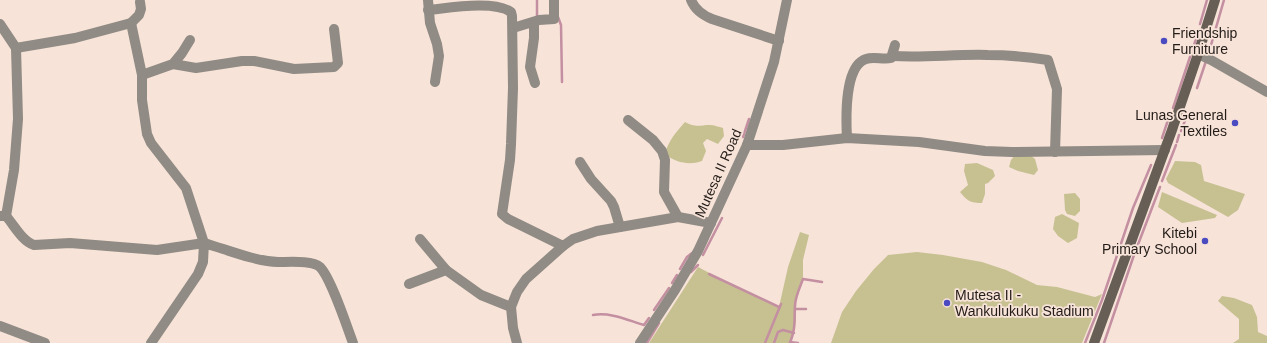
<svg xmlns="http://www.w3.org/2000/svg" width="1267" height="343" font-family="Helvetica,sans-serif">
  <rect width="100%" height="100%" fill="#f7e3d8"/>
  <!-- green -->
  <g fill="#c7c192">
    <path d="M685,122C696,128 699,125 710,125C714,125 719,127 723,128L724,136L718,144L707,139L703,143L706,151L702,161C688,166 677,162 665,155C667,142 677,131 685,122Z"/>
    <path d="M1015,155H1030L1035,159L1038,170L1034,175L1018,171L1009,167L1011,160Z"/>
    <path d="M1175,161L1195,162L1201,165L1204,181L1245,194L1238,210L1228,217L1168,183L1166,179Z"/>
    <path d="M977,163L993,170L995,176L988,183L985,184V194L982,203C971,203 967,201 960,192L968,185L964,171L965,164Z"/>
    <path d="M1162,192L1217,215L1215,218L1182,223L1158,207Z"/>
    <path d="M1075,193L1080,199V211L1075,216L1067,214L1065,210L1064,194Z"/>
    <path d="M1062,214L1079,223L1077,238L1068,243L1058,236L1053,229L1055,217Z"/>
    <path d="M800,232L809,235L803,260V279L795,305L796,320L794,333L790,343H649L698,267L740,289L779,307L788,267Z"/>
    <path d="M917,252L943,255L982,262L1006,270L1037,285L1057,287L1095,297L1102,294L1082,343H831L842,312L856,291L874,269L888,255Z"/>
    <path d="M1222,296L1234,298L1252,305L1257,317L1258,332L1267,336V343H1233L1239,339V319L1218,301Z"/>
  </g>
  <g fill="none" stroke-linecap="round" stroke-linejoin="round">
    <!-- stream -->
    <g stroke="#c38fa1" stroke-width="2.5">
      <path d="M537,17V0"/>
      <path d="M558,17L561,25L562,82"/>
      <path d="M1200,24L1207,0"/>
      <path d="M1209,52L1224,0"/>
      <path d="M1197,88L1206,61"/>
      <path d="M1173,108L1199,30"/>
      <path d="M1181,131L1188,113"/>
      <path d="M743,137L749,119"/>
      <path d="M1162,138L1170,114"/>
      <path d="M1177,142L1179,135"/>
      <path d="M1162,181L1176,145"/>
      <path d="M703,255L722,218"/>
      <path d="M680,269L687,257L692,253"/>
      <path d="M691,272L698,265"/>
      <path d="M709,274L779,307"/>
      <path d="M672,283L677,275"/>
      <path d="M795,309H806"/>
      <path d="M654,310L669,288"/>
      <path d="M593,315C611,312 627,320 644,325L649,318"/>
      <path d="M790,342L798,343"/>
      <path d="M647,343L659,323"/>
      <path d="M765,343L781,304"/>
      <path d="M774,343L778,332L783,330L794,333"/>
      <path d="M790,343C796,327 794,322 795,306C795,297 800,287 803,279L822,282"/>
      <path d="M1085,343L1102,300L1133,208L1151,165"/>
      <path d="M1104,343L1134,255L1160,187"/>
    </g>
    <!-- minor -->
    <g stroke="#908b84" stroke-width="10">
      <path d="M428,0L430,23L437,44L439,56L435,82"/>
      <path d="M691,0C695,10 702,15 712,19L779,41"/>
      <path d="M428,10C449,8 494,0 511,12L512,16L513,88L511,144L510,160L502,214L508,219L563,246"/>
      <path d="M534,23V38L530,67L535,83"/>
      <path d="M0,24L16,48L18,119L14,170L6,216H0"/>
      <path d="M513,28L539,20L554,19V0"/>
      <path d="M16,48L75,38L131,23L139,15L141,9L140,2"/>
      <path d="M1198,54L1211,60L1267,92"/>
      <path d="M893,56C924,58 956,54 988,55C1008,55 1028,57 1048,60L1057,89L1055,152"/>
      <path d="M173,64L196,68L242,61H254L294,69L334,67L338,63L334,29"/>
      <path d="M142,75L173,64L182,53L190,40"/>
      <path d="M628,120L653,140L662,151L665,160L664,192L678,217"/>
      <path d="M847,138C846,120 844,66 866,59C874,56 883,60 891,58L895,45"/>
      <path d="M580,162L591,179L611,201L614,207L620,227"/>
      <path d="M6,216C14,225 22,241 34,245L70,243L157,250L204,243L186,188L151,143L147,134L142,100V75L131,23"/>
      <path d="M420,239L446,270"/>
      <path d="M409,284L446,270L481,295L511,307L513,328L517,343"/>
      <path d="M511,307L517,292L526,279L563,246L573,239L597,231L678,217L711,223"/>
      <path d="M151,343L198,274L203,262L204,243C228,250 254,261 278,262C289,262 312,260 320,267C331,278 347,327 353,343"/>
    </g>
    <!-- tertiary -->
    <g stroke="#908b84" stroke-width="10">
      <path d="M747,145H783L847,138L919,142L985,151L1012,152L1165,150"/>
      <path d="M0,326L45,343"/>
      <path d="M640,343L675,290L698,251L747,145L774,62L787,0"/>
    </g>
    <!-- secondary -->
    <path stroke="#675f55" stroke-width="10" d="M1094,343L1172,130L1198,54L1215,0"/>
  </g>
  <!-- markers -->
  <g fill="#4a4bc1" stroke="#f7e3d8" stroke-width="1.5">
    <circle cx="1164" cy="41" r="4"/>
    <circle cx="1235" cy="123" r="4"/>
    <circle cx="1205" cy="241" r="4"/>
    <circle cx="947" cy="303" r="4"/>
  </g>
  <g text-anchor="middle" stroke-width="3.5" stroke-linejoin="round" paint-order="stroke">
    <!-- poi labels -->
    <g font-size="14" fill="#231c18" stroke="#f7e3d8" text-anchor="start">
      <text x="1172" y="38">Friendship<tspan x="1172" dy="16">Furniture</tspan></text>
      <text x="1227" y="120" text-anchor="end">Lunas General<tspan x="1227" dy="16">Textiles</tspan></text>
      <text x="1197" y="238" text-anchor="end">Kitebi<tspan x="1197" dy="16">Primary School</tspan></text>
      <text x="955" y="300">Mutesa II -<tspan x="955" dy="16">Wankulukuku Stadium</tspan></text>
    </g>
    <!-- street labels -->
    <g font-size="14" fill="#231c18" stroke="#f7e3d8">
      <text transform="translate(718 173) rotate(-66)" y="5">Mutesa II Road</text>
    </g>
  </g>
</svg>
